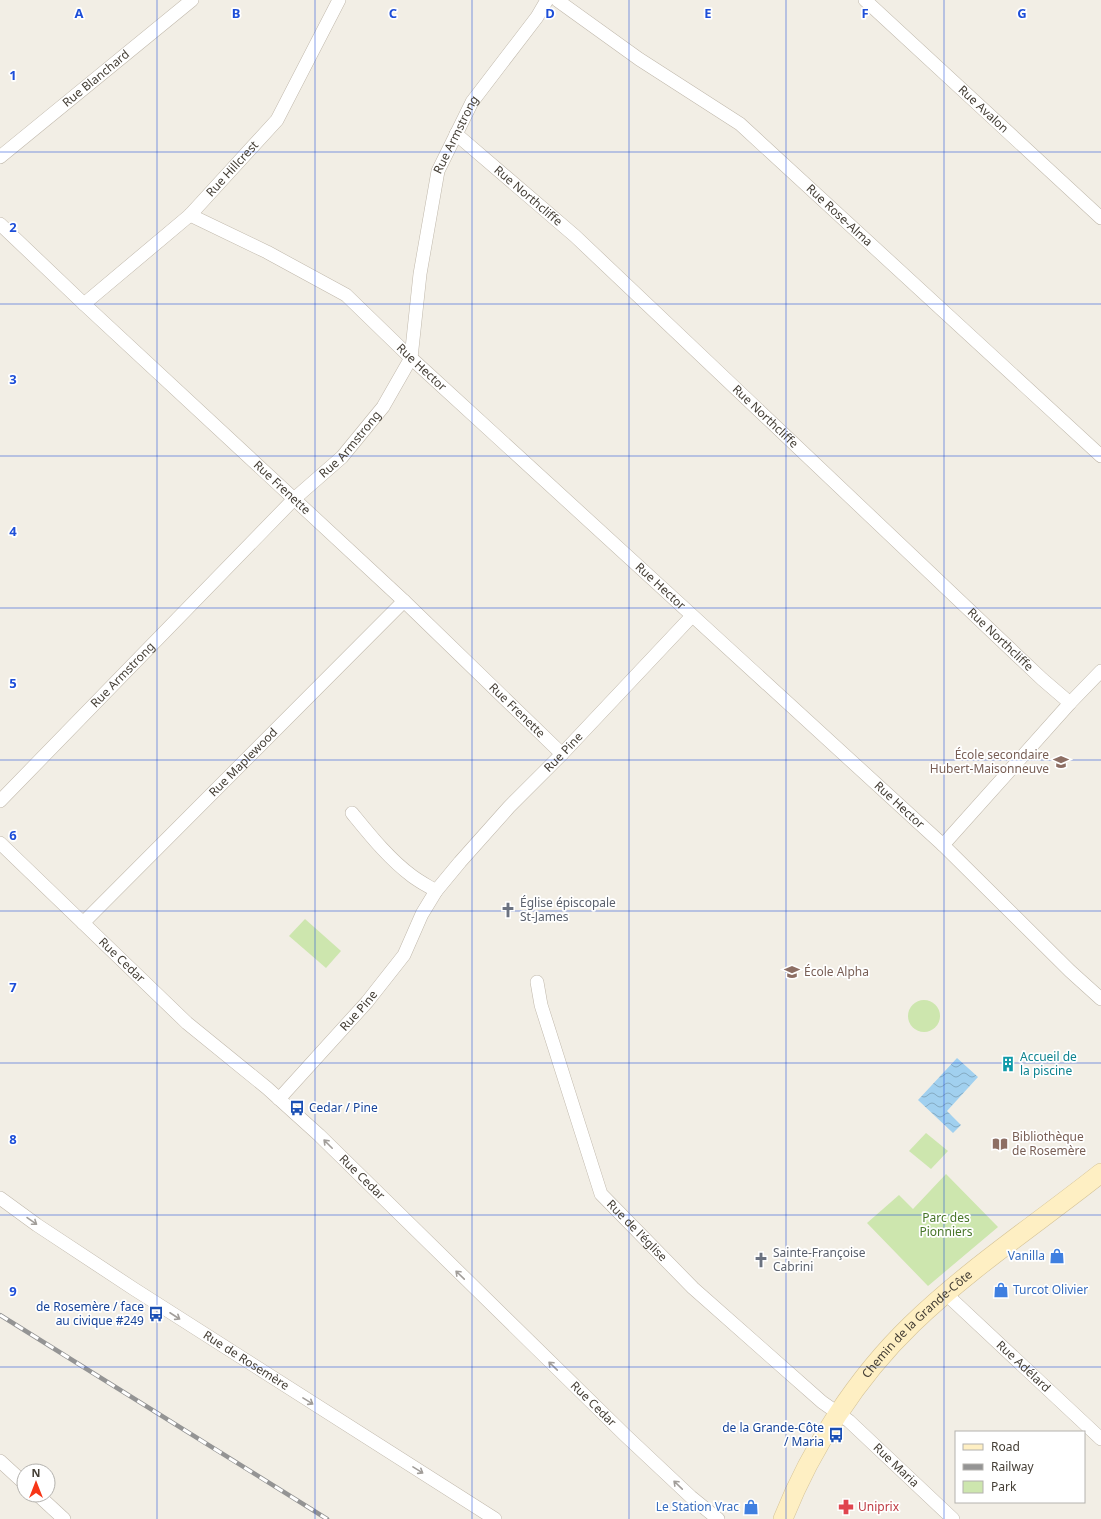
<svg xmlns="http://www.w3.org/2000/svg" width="1101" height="1519" font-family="'Noto Sans',sans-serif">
  <defs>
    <pattern id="water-waves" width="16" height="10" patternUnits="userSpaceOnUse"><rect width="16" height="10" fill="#a1d0ef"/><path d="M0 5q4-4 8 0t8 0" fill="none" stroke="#85aac2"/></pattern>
  </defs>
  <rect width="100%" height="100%" fill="#f2eee5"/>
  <!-- green -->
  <g fill="#cde6ae">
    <path d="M305,919L341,951L326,968L289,936Z"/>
    <circle cx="924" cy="1016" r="16"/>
    <path d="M926,1133L948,1151L931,1169L909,1151Z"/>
    <path d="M946,1174L998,1227L928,1286L867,1223L899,1195L913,1209Z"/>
  </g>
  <!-- water -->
  <path fill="url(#water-waves)" d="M957,1058L978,1077L947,1111L961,1125L953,1133L918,1100Z"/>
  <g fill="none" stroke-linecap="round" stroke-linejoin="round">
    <!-- street casing -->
    <g stroke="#c0b8ab" stroke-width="14">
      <g id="street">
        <path id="s1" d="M557,0L639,59L740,124L1101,456"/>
        <path id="s2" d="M865,0L1101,218"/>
        <path id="s3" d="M456,134L575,236L1042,679L1070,703"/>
        <path id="s4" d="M0,157L192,0"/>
        <path id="s5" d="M190,215L267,252L346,295L411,358L943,845L1070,971L1101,999"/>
        <path id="s6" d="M0,224L84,304L404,601L562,754"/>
        <path id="s7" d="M84,304L190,215L277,120L339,0"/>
        <path id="s8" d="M0,801L294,499L342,457L383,407L411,358L420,274L438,171L472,102L537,17L547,0"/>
        <path d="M352,813C370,835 389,859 412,876C420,882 428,886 436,891"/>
        <path id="s9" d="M0,843L187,1023L267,1088L319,1135L625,1435L691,1497L718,1519"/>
        <path d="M943,845L1070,703L1101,671"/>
        <path id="s10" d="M83,923L404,601"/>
        <path id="s11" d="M537,982L541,1005L601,1194L693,1288L822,1402L849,1421L953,1519"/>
        <path id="s12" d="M279,1099L367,1002L404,955L422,914L436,891L460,862L509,807L562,754L692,616"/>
        <path id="s13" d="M0,1198L37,1225L134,1289L495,1519"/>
        <path id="s14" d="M946,1294L1101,1439"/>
        <path d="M0,1461L24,1483"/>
        <path d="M38,1495L64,1519"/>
      </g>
    </g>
    <!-- secondary casing -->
    <g stroke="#d5c397" stroke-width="20">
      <g id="secondary">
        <path id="s15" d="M783,1519C811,1448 857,1377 912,1324C970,1268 1038,1223 1101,1173"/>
      </g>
    </g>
    <!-- street -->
    <use href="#street" stroke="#fff" stroke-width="13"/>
    <!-- secondary -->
    <use href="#secondary" stroke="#feefc3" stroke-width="19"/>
    <!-- rail casing -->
    <g stroke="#949494" stroke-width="4.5">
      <path id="rail" d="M0,1315L327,1519"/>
    </g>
    <!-- rail -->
    <use href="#rail" stroke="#fff" stroke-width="3" stroke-dasharray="9" stroke-linecap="butt"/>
  </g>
  <!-- one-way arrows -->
  <defs><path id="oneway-shaft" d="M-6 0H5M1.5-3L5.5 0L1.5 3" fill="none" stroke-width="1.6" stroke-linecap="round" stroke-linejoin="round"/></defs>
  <g stroke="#a29e9a">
    <use href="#oneway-shaft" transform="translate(328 1144) rotate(-135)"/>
    <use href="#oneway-shaft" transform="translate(32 1221) rotate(35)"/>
    <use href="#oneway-shaft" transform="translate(460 1275) rotate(-136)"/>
    <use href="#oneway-shaft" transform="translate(175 1316) rotate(33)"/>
    <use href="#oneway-shaft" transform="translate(553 1366) rotate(-136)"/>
    <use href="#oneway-shaft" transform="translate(308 1401) rotate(32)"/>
    <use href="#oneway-shaft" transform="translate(418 1470) rotate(32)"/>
    <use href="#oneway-shaft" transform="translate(678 1485) rotate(-136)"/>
  </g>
  <!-- grid -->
  <path fill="none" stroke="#1d4ed8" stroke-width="1" stroke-opacity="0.55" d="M157,0V1519M315,0V1519M472,0V1519M629,0V1519M786,0V1519M944,0V1519M0,152H1101M0,304H1101M0,456H1101M0,608H1101M0,760H1101M0,911H1101M0,1063H1101M0,1215H1101M0,1367H1101"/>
  <!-- icons -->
  <defs>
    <g id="school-bare" transform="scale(1.2)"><path d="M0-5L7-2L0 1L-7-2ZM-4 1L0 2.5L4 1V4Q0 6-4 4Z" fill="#8d6e63" stroke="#fff" stroke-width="2.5" paint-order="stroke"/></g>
    <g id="church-bare" transform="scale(1.2)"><path d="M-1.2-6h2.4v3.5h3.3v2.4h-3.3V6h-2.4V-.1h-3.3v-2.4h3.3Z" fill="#6b7280" stroke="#fff" stroke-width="2.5" paint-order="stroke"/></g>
    <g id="building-bare" transform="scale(1.2)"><path d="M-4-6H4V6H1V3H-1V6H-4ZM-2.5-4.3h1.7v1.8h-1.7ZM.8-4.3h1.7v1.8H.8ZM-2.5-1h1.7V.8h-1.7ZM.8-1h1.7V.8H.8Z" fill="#0f9aa8" stroke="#fff" stroke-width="2.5" paint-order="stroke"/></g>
    <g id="bus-bare" transform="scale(1.2)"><path d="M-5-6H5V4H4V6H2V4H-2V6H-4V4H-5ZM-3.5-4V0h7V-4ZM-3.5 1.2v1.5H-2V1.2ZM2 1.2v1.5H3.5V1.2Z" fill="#1a4fb4" stroke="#fff" stroke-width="2.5" paint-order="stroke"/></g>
    <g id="library-bare" transform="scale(1.2)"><path d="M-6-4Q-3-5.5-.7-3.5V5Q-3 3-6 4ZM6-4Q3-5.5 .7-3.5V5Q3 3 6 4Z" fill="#8d6e63" stroke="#fff" stroke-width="2.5" paint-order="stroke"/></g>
    <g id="shop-bare" transform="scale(1.2)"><path d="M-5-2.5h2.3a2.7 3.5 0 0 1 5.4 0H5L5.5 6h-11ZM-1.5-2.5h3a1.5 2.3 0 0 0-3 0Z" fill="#3f7fe0" stroke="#fff" stroke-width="2.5" paint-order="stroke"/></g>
    <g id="pharmacy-bare" transform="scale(1.2)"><path d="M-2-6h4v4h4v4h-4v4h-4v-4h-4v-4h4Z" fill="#e0444e" stroke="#fff" stroke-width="2.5" paint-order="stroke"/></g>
  </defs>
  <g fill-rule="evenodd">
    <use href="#school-bare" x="1061" y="762"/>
    <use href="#church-bare" x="508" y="910"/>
    <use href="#school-bare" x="792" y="972"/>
    <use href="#building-bare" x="1008" y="1064"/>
    <use href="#bus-bare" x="297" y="1108"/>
    <use href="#library-bare" x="1000" y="1144"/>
    <use href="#shop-bare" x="1057" y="1256"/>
    <use href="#church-bare" x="761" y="1260"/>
    <use href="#shop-bare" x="1001" y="1290"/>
    <use href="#bus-bare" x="156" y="1314"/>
    <use href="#bus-bare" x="836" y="1435"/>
    <use href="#shop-bare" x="751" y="1507"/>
    <use href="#pharmacy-bare" x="846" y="1507"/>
  </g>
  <g text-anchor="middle" stroke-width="3.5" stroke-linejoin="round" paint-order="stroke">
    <!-- street labels -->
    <g font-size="12" fill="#443e35" stroke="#fff">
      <text dy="4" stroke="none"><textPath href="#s4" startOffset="124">Rue Blanchard</textPath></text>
      <text dy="4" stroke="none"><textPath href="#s2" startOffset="161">Rue Avalon</textPath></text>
      <text dy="4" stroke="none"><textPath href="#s8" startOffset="836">Rue Armstrong</textPath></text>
      <text dy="4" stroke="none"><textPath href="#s7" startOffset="201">Rue Hillcrest</textPath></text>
      <text dy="4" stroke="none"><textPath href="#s3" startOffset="95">Rue Northcliffe</textPath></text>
      <text dy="4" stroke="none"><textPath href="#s1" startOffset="356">Rue Rose-Alma</textPath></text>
      <text dy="4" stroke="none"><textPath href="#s5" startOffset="280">Rue Hector</textPath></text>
      <text dy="4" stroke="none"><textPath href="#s3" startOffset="419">Rue Northcliffe</textPath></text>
      <text dy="4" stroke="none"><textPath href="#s8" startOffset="500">Rue Armstrong</textPath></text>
      <text dy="4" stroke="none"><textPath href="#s6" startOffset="386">Rue Frenette</textPath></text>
      <text dy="4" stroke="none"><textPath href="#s5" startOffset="604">Rue Hector</textPath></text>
      <text dy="4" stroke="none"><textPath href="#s3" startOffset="743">Rue Northcliffe</textPath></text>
      <text dy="4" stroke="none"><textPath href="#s8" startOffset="176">Rue Armstrong</textPath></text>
      <text dy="4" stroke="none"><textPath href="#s6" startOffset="710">Rue Frenette</textPath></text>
      <text dy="4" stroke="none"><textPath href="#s12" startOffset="451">Rue Pine</textPath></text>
      <text dy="4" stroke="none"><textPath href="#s10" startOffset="227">Rue Maplewood</textPath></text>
      <text dy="4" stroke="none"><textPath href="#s5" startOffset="928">Rue Hector</textPath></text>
      <text dy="4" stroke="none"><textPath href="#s9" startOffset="169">Rue Cedar</textPath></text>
      <text dy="4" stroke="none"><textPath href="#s12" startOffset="119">Rue Pine</textPath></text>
      <text dy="4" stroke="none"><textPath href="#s9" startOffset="493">Rue Cedar</textPath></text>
      <text dy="4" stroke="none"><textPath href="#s11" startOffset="273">Rue de l'église</textPath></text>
      <text dy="4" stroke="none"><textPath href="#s15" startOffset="239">Chemin de la Grande-Côte</textPath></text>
      <text dy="4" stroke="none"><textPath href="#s13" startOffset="295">Rue de Rosemère</textPath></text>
      <text dy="4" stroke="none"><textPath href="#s14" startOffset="106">Rue Adélard</textPath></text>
      <text dy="4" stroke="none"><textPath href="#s9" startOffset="817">Rue Cedar</textPath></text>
      <text dy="4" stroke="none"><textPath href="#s11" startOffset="623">Rue Maria</textPath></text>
    </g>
    <!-- education labels -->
    <g font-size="12" fill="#785e54" stroke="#fff" text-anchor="start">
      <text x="1049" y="759" text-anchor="end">École secondaire<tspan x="1049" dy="14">Hubert-Maisonneuve</tspan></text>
      <text x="804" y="976">École Alpha</text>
      <text x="1012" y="1141">Bibliothèque<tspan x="1012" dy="14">de Rosemère</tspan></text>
    </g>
    <!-- worship labels -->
    <g font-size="12" fill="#5b616d" stroke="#fff" text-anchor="start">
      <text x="520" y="907">Église épiscopale<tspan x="520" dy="14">St-James</tspan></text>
      <text x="773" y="1257">Sainte-Françoise<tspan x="773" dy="14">Cabrini</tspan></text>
    </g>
    <!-- culture labels -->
    <g font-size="12" fill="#0d838f" stroke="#fff" text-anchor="start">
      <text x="1020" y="1061">Accueil de<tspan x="1020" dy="14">la piscine</tspan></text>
    </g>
    <!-- transit labels -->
    <g font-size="12" fill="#164399" stroke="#fff" text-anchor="end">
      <text x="309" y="1112" text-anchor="start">Cedar / Pine</text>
      <text x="144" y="1311">de Rosemère / face<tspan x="144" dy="14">au civique #249</tspan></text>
      <text x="824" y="1432">de la Grande-Côte<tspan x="824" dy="14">/ Maria</tspan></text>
    </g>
    <!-- park labels -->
    <g font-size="12" fill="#477529" stroke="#fff">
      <text x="946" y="1222">Parc des<tspan x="946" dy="14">Pionniers</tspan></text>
    </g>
    <!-- shop labels -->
    <g font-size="12" fill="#366cbe" stroke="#fff" text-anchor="end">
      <text x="1045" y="1260">Vanilla</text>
      <text x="1013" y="1294" text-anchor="start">Turcot Olivier</text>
      <text x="739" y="1511">Le Station Vrac</text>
    </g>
    <!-- health labels -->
    <g font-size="12" fill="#be3a42" stroke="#fff" text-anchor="start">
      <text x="858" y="1511">Uniprix</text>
    </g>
  </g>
  <g font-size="13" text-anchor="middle" font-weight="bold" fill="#1d4ed8" stroke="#fff" stroke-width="3.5" stroke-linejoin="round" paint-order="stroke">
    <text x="79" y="18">A</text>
    <text x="236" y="18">B</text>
    <text x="393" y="18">C</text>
    <text x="550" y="18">D</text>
    <text x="708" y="18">E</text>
    <text x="865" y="18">F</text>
    <text x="1022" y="18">G</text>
    <text x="13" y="80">1</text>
    <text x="13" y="232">2</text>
    <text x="13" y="384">3</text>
    <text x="13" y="536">4</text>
    <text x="13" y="688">5</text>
    <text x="13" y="840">6</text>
    <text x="13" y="992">7</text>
    <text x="13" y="1144">8</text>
    <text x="13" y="1296">9</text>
  </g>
  <!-- legend -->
  <rect x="955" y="1431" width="130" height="72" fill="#ffffff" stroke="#b4b2ae"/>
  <rect x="963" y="1444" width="20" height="6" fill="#feefc3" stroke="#b4b2ae"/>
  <text x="991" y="1451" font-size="12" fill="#443e35">Road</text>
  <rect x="963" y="1464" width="20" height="6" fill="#949494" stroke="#b4b2ae"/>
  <text x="991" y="1471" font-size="12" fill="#443e35">Railway</text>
  <rect x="963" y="1481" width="20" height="12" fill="#cde6ae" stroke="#b4b2ae"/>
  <text x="991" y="1491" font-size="12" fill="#443e35">Park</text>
  <!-- north arrow -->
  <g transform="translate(36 1483)"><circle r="19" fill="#ffffff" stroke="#b4b2ae"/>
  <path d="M0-3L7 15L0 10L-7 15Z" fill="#f73617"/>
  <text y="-6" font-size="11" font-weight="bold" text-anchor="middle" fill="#443e35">N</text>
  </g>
</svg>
